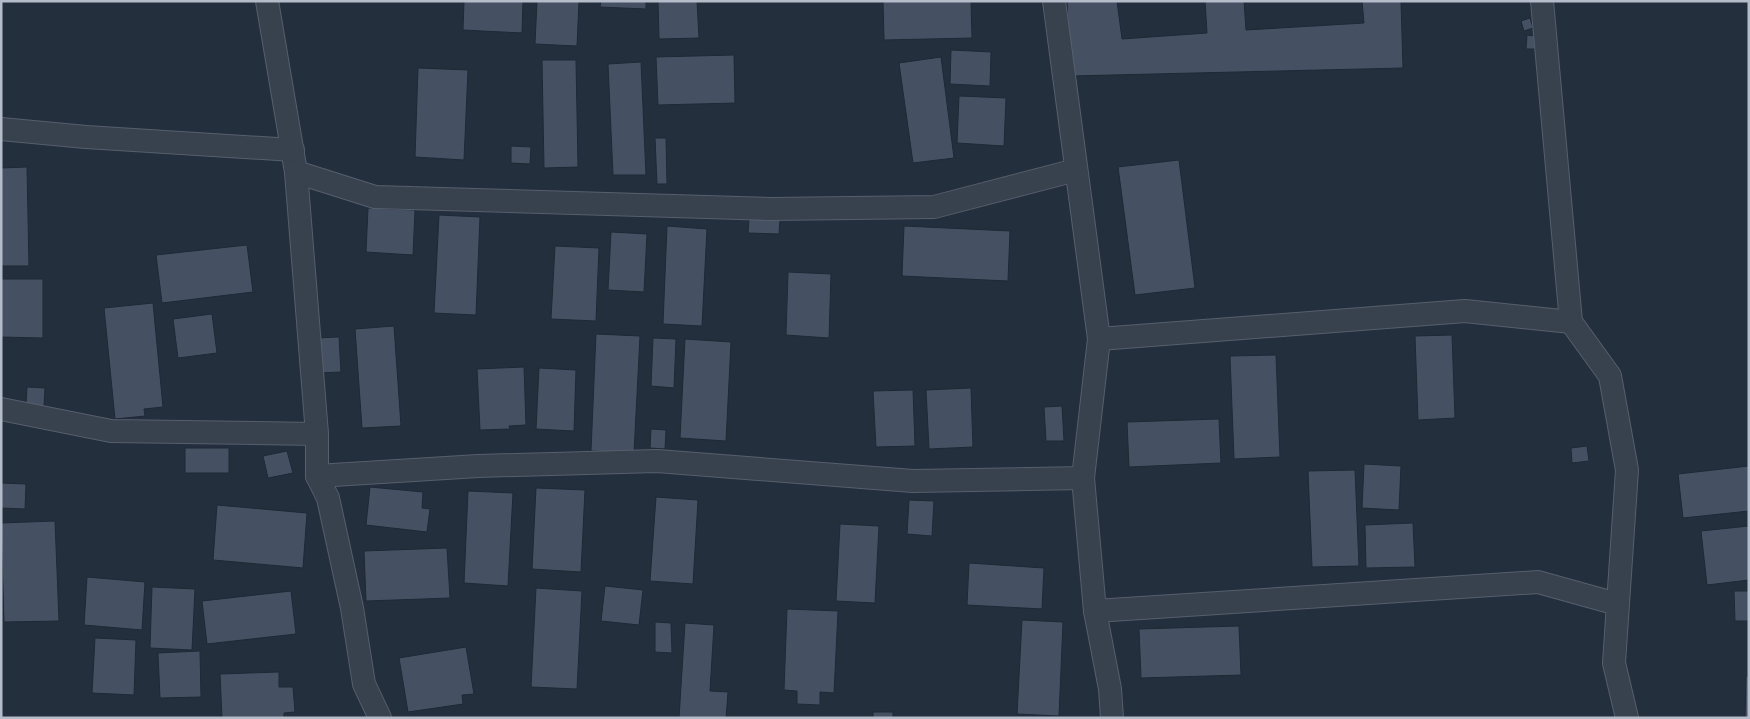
<svg xmlns="http://www.w3.org/2000/svg" width="1750" height="719" font-family="'Fira Sans',sans-serif">
  <rect width="100%" height="100%" fill="#242f3e"/>
  <!-- building -->
  <g fill="#455162" stroke="#1f2835">
    <path d="M464,1H523L522,33L463,30Z"/>
    <path d="M537,1H579L577,46L535,44Z"/>
    <path d="M601,1H646V9L600,7Z"/>
    <path d="M658,1H697L699,38L659,39Z"/>
    <path d="M883,1H971L972,38L884,40Z"/>
    <path d="M1067,1H1117L1122,39L1207,33L1205,1H1244L1246,30L1364,23L1362,1H1401L1403,68L1070,76Z"/>
    <path d="M1530,18L1533,28L1524,31L1521,21Z"/>
    <path d="M1527,35L1535,36V49H1526Z"/>
    <path d="M951,50L991,52L990,86L950,84Z"/>
    <path d="M734,55L735,103L658,105L656,57Z"/>
    <path d="M941,57L954,158L913,163L899,63Z"/>
    <path d="M542,60H576L578,167L544,168Z"/>
    <path d="M641,62L646,175H613L608,64Z"/>
    <path d="M418,68L468,70L464,160L415,157Z"/>
    <path d="M959,96L1006,98L1004,146L957,143Z"/>
    <path d="M655,138H666L667,184H657Z"/>
    <path d="M511,146L531,147L530,164L511,163Z"/>
    <path d="M1179,160L1195,288L1135,295L1118,167Z"/>
    <path d="M27,167L29,266H1V168Z"/>
    <path d="M368,208L415,210L413,255L366,252Z"/>
    <path d="M439,215L480,217L476,315L434,313Z"/>
    <path d="M749,219L780,220L779,234L748,233Z"/>
    <path d="M667,226L707,229L702,326L663,324Z"/>
    <path d="M904,226L1010,231L1008,281L902,276Z"/>
    <path d="M611,232L647,234L644,292L608,290Z"/>
    <path d="M247,245L253,292L162,303L156,255Z"/>
    <path d="M555,246L599,248L596,321L551,319Z"/>
    <path d="M788,272L831,274L829,338L786,335Z"/>
    <path d="M1,279H43V338L1,337Z"/>
    <path d="M153,303L163,407L144,409L145,416L115,419L104,308Z"/>
    <path d="M212,314L217,353L178,358L173,319Z"/>
    <path d="M394,326L401,426L362,428L355,329Z"/>
    <path d="M596,334L640,336L634,453L591,451Z"/>
    <path d="M1452,335L1455,418L1418,420L1415,336Z"/>
    <path d="M339,337L341,372L318,373L316,338Z"/>
    <path d="M653,338L676,339L674,388L651,386Z"/>
    <path d="M685,339L731,342L726,441L680,438Z"/>
    <path d="M1276,355L1280,457L1234,459L1230,356Z"/>
    <path d="M524,367L526,425L509,426L510,429L480,430L477,369Z"/>
    <path d="M539,368L576,370L574,431L536,429Z"/>
    <path d="M27,387L45,388L44,406L26,405Z"/>
    <path d="M971,388L973,447L929,449L926,390Z"/>
    <path d="M913,390L915,446L876,447L873,391Z"/>
    <path d="M1062,406L1064,441H1046L1044,407Z"/>
    <path d="M1219,419L1221,463L1129,467L1127,422Z"/>
    <path d="M651,429L666,430L665,449L650,448Z"/>
    <path d="M1587,446L1589,461L1572,463L1571,448Z"/>
    <rect x="185" y="448" width="44" height="25"/>
    <path d="M287,451L293,473L268,478L263,456Z"/>
    <path d="M1364,464L1401,466L1399,510L1362,508Z"/>
    <path d="M1749,466V511L1683,518L1678,474Z"/>
    <path d="M1355,470L1359,566L1312,567L1308,471Z"/>
    <path d="M1,483L26,484L25,509L1,508Z"/>
    <path d="M370,487L423,492L422,508L430,509L427,532L366,525Z"/>
    <path d="M536,488L585,490L581,572L532,569Z"/>
    <path d="M468,491L513,493L508,586L464,583Z"/>
    <path d="M656,497L698,500L693,584L650,581Z"/>
    <path d="M909,500L934,501L932,536L907,534Z"/>
    <path d="M217,505L307,513L303,568L213,560Z"/>
    <path d="M55,521L59,621L4,622L1,523Z"/>
    <path d="M1413,523L1415,567L1366,568L1365,525Z"/>
    <path d="M840,524L879,526L875,603L836,601Z"/>
    <path d="M1749,526V580L1707,585L1701,531Z"/>
    <path d="M447,548L450,598L366,601L364,551Z"/>
    <path d="M969,563L1044,568L1042,609L967,605Z"/>
    <path d="M87,577L145,582L142,630L84,625Z"/>
    <path d="M605,586L643,590L639,625L601,621Z"/>
    <path d="M152,587L195,589L192,650L150,648Z"/>
    <path d="M536,588L582,591L577,689L531,687Z"/>
    <path d="M291,591L296,634L207,644L202,601Z"/>
    <path d="M1734,591H1749V621H1735Z"/>
    <path d="M787,609L838,611L834,693L820,692V705L797,704V691L784,690Z"/>
    <path d="M1022,620L1063,622L1059,716L1017,714Z"/>
    <path d="M655,622L671,623L672,653L655,652Z"/>
    <path d="M685,623L714,625L710,691L728,692L726,718H679Z"/>
    <path d="M1239,626L1241,675L1141,678L1139,629Z"/>
    <path d="M95,638L136,640L134,695L92,693Z"/>
    <path d="M466,647L474,694L462,695L463,704L408,712L399,658Z"/>
    <path d="M200,651L201,697L160,698L158,653Z"/>
    <path d="M279,672V687H293L295,712L284,713V718H222L220,674Z"/>
    <path d="M1746,676H1749V718H1745Z"/>
    <rect x="873" y="712" width="20" height="6"/>
  </g>
  <g fill="none" stroke-linecap="round" stroke-linejoin="round">
    <!-- street casing -->
    <g stroke="#565f6c" stroke-width="24">
      <g id="street">
        <path d="M267,1L296,172L317,434V476L328,498L352,608L364,684L380,718"/>
        <path d="M1054,1L1099,339L1083,478L1095,611L1110,689L1112,718"/>
        <path d="M1542,1L1571,322"/>
        <path d="M1,129L86,137L293,150"/>
        <path d="M296,172L375,197L770,209L934,207L1076,170"/>
        <path d="M1099,339L1465,311L1571,322L1610,376L1627,470L1614,663L1627,718"/>
        <path d="M1,409L111,431L317,434"/>
        <path d="M317,476L478,466L657,461L913,481L1083,478"/>
        <path d="M1095,611L1538,582L1617,604"/>
      </g>
    </g>
    <!-- street -->
    <use href="#street" stroke="#38414e" stroke-width="22"/>
  </g>
  <!-- border -->
  <rect width="1750" height="719" fill="none" stroke="#b4bcc9" stroke-width="5"/>
</svg>
